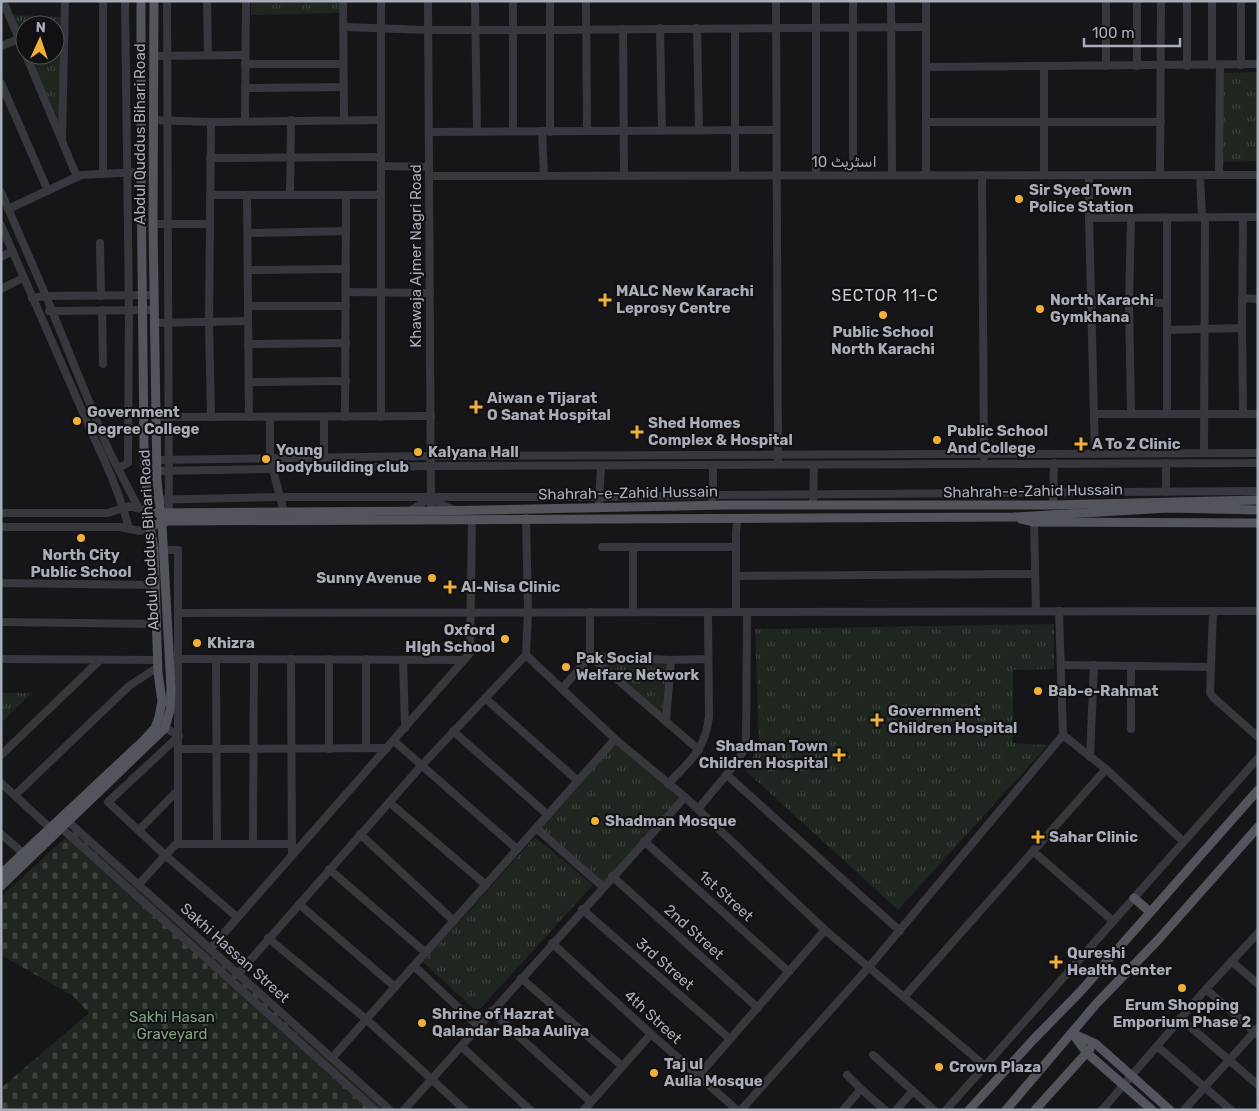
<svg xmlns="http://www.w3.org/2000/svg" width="1259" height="1111" font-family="Rubik,Vazirmatn,sans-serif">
  <defs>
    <pattern id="grass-tufts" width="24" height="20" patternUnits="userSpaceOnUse" patternTransform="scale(1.25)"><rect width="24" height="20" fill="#1e261f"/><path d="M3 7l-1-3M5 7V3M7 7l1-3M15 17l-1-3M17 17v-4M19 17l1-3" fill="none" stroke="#3c433d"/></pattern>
    <pattern id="cemetery-stones" width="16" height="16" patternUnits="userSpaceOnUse" patternTransform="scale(1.25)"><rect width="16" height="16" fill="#1e261f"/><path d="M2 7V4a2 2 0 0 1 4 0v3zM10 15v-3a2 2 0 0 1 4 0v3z" fill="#3c433d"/></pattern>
  </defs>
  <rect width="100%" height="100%" fill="#161618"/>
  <!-- grass -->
  <g fill="url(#grass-tufts)">
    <path d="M251,1H339V13L251,15Z"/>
    <path d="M12,15L61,17L60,129L29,55H55V25H25V45Z"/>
    <path d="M1258,72V161L1221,162L1224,73Z"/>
    <path d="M1054,624V669L1013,670V743L1048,745L898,910L746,771L759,745L755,629Z"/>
    <path d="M590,656L671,660L666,721Z"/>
    <path d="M1,693H32L1,723Z"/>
    <path d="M615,739L685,797L603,887L536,828Z"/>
    <path d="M535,837L593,885L477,1012L423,962Z"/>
  </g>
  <!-- cemetery -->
  <path fill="url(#cemetery-stones)" d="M76,828L390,1110H1V1088L89,1013L73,996L1,955V897Z"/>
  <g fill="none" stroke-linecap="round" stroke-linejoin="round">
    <!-- minor -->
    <g stroke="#37383d" stroke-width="8">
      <path d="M3,1L25,53"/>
      <path d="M167,1L169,517"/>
      <path d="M207,1L208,55"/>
      <path d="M343,1L344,119"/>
      <path d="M381,1V417"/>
      <path d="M428,1L431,511"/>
      <path d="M475,1L477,131"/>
      <path d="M513,1V131"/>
      <path d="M586,1L587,131"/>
      <path d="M776,1L778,459"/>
      <path d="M816,1V175"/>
      <path d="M891,1L892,175"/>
      <path d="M926,1V175"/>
      <path d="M1106,1V66"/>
      <path d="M1137,1V66"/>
      <path d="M1212,1V65"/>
      <path d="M343,27L428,30H551L926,27"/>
      <path d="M660,28L662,130"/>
      <path d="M697,28L699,130"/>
      <path d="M623,29L624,175"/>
      <path d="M735,29V175"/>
      <path d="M1,46L19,39"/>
      <path d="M26,55L77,177"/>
      <path d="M154,56L245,55"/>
      <path d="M245,64H343"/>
      <path d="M1241,65V1"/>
      <path d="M1044,66V175"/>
      <path d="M1187,66V1"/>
      <path d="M926,67L1258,64"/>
      <path d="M1,83L48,191"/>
      <path d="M245,88L343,87"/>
      <path d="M153,120L211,122L381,120"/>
      <path d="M245,120L246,1"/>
      <path d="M211,122L209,322L211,417"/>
      <path d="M926,122H1161"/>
      <path d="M542,131L544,176"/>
      <path d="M429,132L776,130"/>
      <path d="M550,132V1"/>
      <path d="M62,140L65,1"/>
      <path d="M210,158L381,157"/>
      <path d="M381,166L429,167"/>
      <path d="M103,174V1"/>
      <path d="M853,175V1"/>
      <path d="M982,175L984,457"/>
      <path d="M1089,175V218L1095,454"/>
      <path d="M1160,175L1161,1"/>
      <path d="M1200,175L1202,217"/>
      <path d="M1219,175L1220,65"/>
      <path d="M430,176L1258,175"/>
      <path d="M1,192L46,296L109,451L138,507"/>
      <path d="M210,195H381"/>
      <path d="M247,195L249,417"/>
      <path d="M290,195L291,120"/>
      <path d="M8,209L81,175L141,172"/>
      <path d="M1089,218L1258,217"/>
      <path d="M1131,218L1129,302L1131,414"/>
      <path d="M1167,218V414"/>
      <path d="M153,224H210"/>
      <path d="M1,225L95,440C109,469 121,497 129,529"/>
      <path d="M248,233L346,231"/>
      <path d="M100,243L101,296"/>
      <path d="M1,257L12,251"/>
      <path d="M248,270L346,269"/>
      <path d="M1,289L23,278"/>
      <path d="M346,292L430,293"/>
      <path d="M32,298L46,296L154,295"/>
      <path d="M1242,298L1258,299"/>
      <path d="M1092,301L1167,303"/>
      <path d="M248,306H346"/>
      <path d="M102,310L103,364"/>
      <path d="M49,311L154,310"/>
      <path d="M154,323L248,321"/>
      <path d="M1167,330L1242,328"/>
      <path d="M248,344L346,343"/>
      <path d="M249,382L346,381"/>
      <path d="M1095,414H1258"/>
      <path d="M1243,414L1242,328L1243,217"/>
      <path d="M156,417L431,416"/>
      <path d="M270,417V459L284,512"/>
      <path d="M345,417L346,195"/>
      <path d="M1204,453L1205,217"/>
      <path d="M324,458V417"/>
      <path d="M157,460L431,456L1258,453"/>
      <path d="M1166,463V492"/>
      <path d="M118,468L128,463L129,310L125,1"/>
      <path d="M157,471L432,466L1258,463"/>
      <path d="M431,497L440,504L454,510"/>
      <path d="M147,500L281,497H600L713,495L1258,491"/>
      <path d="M599,502L601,466"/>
      <path d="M711,505L713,495V465"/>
      <path d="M813,505L814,466"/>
      <path d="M1053,505L1054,463"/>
      <path d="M410,511L431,497"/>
      <path d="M1,513H108L129,506L140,509"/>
      <path d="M526,518L528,612L526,655L615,739L685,797L825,930L985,1066"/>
      <path d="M1034,522L1036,611"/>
      <path d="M1,527H120L140,531L150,526"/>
      <path d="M602,547H736"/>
      <path d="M736,576L1035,574"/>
      <path d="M1,583L155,585"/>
      <path d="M1213,611L1210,693L1214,698L1258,737"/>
      <path d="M590,612V656L699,750"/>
      <path d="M633,612V547"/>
      <path d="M736,612V533L737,519"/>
      <path d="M179,613L1258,611"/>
      <path d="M1,622L157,624"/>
      <path d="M1,659L158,660"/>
      <path d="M179,659L464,660"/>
      <path d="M216,659L217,844"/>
      <path d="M291,659L292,855"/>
      <path d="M329,659V749"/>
      <path d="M403,660L405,728"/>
      <path d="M1061,665L1211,667"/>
      <path d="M562,689L590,656L671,660L708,659"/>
      <path d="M485,698L578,781"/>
      <path d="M666,721L671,660"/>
      <path d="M157,723L179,736L108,802L165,855L237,917"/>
      <path d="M1131,729V666"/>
      <path d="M453,731L548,815"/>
      <path d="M1063,735L1106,769L1183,841"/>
      <path d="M394,741L517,849"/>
      <path d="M366,748V659"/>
      <path d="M178,749L387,748"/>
      <path d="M1,755L100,660"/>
      <path d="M1090,757L1094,665"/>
      <path d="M727,775L900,931"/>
      <path d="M1,783L50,828"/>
      <path d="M668,784C690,761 705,750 709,717L708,612"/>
      <path d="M15,795L129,686L158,667"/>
      <path d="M389,802L486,885"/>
      <path d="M698,809L737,762L746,746L747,612"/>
      <path d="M64,818L390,1110"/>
      <path d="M58,825L375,1110"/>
      <path d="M536,828L603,887"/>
      <path d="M139,830L178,790"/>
      <path d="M1,834L23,853"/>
      <path d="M360,834L454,921"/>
      <path d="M644,841L789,972"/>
      <path d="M178,844H292"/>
      <path d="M253,844L254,659"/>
      <path d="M1034,852L1113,921"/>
      <path d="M329,869L426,953"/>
      <path d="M612,876L758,1008"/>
      <path d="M139,884L175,845L178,844V550H163"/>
      <path d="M299,904L395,987"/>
      <path d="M582,909L730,1039"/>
      <path d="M268,938L366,1019L465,1110"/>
      <path d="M552,943L651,1034L737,1110"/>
      <path d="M210,949L470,653L472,519"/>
      <path d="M1231,961L1258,984"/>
      <path d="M414,966L478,1026"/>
      <path d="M238,974L422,765L526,655"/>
      <path d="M521,978L622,1066"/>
      <path d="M1206,989L1257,1034"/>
      <path d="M904,997L1106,769"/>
      <path d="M491,1011L591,1102"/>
      <path d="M1180,1018L1258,1085"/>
      <path d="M461,1046L530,1110"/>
      <path d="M1157,1046L1231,1110"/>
      <path d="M873,1055L913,1091"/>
      <path d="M332,1058L615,739"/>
      <path d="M698,1076L825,930"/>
      <path d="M861,1089L885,1110"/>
      <path d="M404,1110L685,797"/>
      <path d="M584,1110L651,1034"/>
      <path d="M741,1110L869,967L1063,735L1059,611"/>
      <path d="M843,1110L861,1089L847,1075"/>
      <path d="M896,1110L913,1091L934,1110"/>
      <path d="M946,1110L1258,758"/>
      <path d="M1102,1110L1206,989L1258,933"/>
      <path d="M1184,1110L1258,1028"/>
    </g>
    <!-- major -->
    <g stroke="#53555c" stroke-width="9">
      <path d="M148,513L431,511L727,505H1053L1258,500"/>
      <path d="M1021,519L1034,522L1258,523"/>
      <path d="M150,526L169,521H177L1014,517L1168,508L1258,510"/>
      <path d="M1,874L143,741L155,728L159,717L162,701L158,673L154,550L148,513L144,446L141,172V1"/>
      <path d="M1,886L165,728L170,710L171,689L162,524L157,481L153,224L154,1"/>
      <path d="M1134,898L1150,912"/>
      <path d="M1072,1033L1096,1044L1170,1110"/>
      <path d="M1073,1034L1087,1053L1152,1110"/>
      <path d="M969,1110L1033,1040L1080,992L1258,790"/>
      <path d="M1006,1110L1097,1003L1158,940L1258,827"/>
      <path d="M1035,1110L1090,1049"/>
    </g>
  </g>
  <!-- markers -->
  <g fill="#f2b134" stroke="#111113" stroke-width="2">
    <circle cx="1019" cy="199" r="5"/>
    <path d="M602.5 292.5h5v5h5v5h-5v5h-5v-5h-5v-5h5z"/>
    <circle cx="1040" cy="309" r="5"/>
    <circle cx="883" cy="315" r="5"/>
    <path d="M473.5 399.5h5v5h5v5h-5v5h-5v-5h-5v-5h5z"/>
    <circle cx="77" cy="421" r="5"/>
    <path d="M634.5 424.5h5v5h5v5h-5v5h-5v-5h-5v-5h5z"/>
    <circle cx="937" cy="440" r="5"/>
    <path d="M1078.5 436.5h5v5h5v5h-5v5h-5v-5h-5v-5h5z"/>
    <circle cx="418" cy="452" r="5"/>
    <circle cx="266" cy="459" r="5"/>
    <circle cx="81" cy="538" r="5"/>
    <circle cx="432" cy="578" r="5"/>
    <path d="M447.5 579.5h5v5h5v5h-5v5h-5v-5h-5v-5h5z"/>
    <circle cx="505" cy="639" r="5"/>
    <circle cx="197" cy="643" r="5"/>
    <circle cx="566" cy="667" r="5"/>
    <circle cx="1038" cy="691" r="5"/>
    <path d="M874.5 712.5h5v5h5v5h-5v5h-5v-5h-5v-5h5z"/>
    <path d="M836.5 747.5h5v5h5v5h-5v5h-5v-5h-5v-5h5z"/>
    <circle cx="595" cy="821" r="5"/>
    <path d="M1035.5 829.5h5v5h5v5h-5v5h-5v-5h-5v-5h5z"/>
    <path d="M1053.5 954.5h5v5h5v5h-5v5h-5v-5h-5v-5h5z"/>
    <circle cx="1182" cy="988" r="5"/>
    <circle cx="422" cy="1023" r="5"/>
    <circle cx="939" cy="1067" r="5"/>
    <circle cx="654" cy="1073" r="5"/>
  </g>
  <g text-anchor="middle" stroke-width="4" stroke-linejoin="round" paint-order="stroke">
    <!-- street labels -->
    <g font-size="15" fill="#a8adb8" stroke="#111113">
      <text transform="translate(140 134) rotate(-90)" y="5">Abdul Quddus Bihari Road</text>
      <text x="844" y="167">اسٹریٹ 10</text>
      <text transform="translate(416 256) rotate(-90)" y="5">Khawaja Ajmer Nagri Road</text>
      <text transform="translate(1033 491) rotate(-1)" y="5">Shahrah-e-Zahid Hussain</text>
      <text transform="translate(628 493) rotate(-1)" y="5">Shahrah-e-Zahid Hussain</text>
      <text transform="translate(149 540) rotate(-93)" y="5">Abdul Quddus Bihari Road</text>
      <text transform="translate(726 896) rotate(42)" y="5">1st Street</text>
      <text transform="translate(694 932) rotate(42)" y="5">2nd Street</text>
      <text transform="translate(235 953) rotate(42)" y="5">Sakhi Hassan Street</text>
      <text transform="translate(665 964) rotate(41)" y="5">3rd Street</text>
      <text transform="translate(653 1017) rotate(42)" y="5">4th Street</text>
    </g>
    <!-- poi labels -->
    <g font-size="15" font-weight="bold" fill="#a8adb8" stroke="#111113" text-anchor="start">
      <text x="1029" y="195">Sir Syed Town<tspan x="1029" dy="17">Police Station</tspan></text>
      <text x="616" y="296">MALC New Karachi<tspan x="616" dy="17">Leprosy Centre</tspan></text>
      <text x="1050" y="305">North Karachi<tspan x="1050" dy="17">Gymkhana</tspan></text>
      <text x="883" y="337" text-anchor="middle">Public School<tspan x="883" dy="17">North Karachi</tspan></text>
      <text x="487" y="403">Aiwan e Tijarat<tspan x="487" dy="17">O Sanat Hospital</tspan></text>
      <text x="87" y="417">Government<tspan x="87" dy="17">Degree College</tspan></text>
      <text x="648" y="428">Shed Homes<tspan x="648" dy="17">Complex &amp; Hospital</tspan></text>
      <text x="947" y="436">Public School<tspan x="947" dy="17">And College</tspan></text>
      <text x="1092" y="449">A To Z Clinic</text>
      <text x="276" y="455">Young<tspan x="276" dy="17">bodybuilding club</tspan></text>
      <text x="428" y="457">Kalyana Hall</text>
      <text x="81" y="560" text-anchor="middle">North City<tspan x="81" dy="17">Public School</tspan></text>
      <text x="422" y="583" text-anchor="end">Sunny Avenue</text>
      <text x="461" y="592">Al-Nisa Clinic</text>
      <text x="495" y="635" text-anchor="end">Oxford<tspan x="495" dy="17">HIgh School</tspan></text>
      <text x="207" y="648">Khizra</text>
      <text x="576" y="663">Pak Social<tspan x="576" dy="17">Welfare Network</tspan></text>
      <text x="1048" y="696">Bab-e-Rahmat</text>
      <text x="888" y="716">Government<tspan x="888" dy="17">Children Hospital</tspan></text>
      <text x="828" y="751" text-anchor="end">Shadman Town<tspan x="828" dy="17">Children Hospital</tspan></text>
      <text x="605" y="826">Shadman Mosque</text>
      <text x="1049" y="842">Sahar Clinic</text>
      <text x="1067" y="958">Qureshi<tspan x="1067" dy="17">Health Center</tspan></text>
      <text x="1182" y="1010" text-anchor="middle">Erum Shopping<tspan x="1182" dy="17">Emporium Phase 2</tspan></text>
      <text x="432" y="1019">Shrine of Hazrat<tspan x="432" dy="17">Qalandar Baba Auliya</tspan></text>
      <text x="664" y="1069">Taj ul<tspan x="664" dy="17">Aulia Mosque</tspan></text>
      <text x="949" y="1072">Crown Plaza</text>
    </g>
    <!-- park labels -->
    <g font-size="15" fill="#7fa381" stroke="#111113">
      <text x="172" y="1022">Sakhi Hasan<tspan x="172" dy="17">Graveyard</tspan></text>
    </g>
    <!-- neighbourhood labels -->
    <g font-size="16" letter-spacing="1" fill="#c9ccd4" stroke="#111113">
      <text x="885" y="301">SECTOR 11-C</text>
    </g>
  </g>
  <!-- border -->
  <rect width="1259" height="1111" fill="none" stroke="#a8adb8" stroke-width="5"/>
  <!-- north arrow -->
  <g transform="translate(40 40) rotate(3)"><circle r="24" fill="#111113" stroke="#4d4f55"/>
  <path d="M0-4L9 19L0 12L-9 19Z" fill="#f2b134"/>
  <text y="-8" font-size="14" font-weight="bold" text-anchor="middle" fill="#a8adb8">N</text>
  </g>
  <!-- scale -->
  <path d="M1084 38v8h96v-8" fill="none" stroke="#a8adb8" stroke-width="2.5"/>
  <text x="1092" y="38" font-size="15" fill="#a8adb8" stroke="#111113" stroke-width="4" paint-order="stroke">100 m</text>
</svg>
